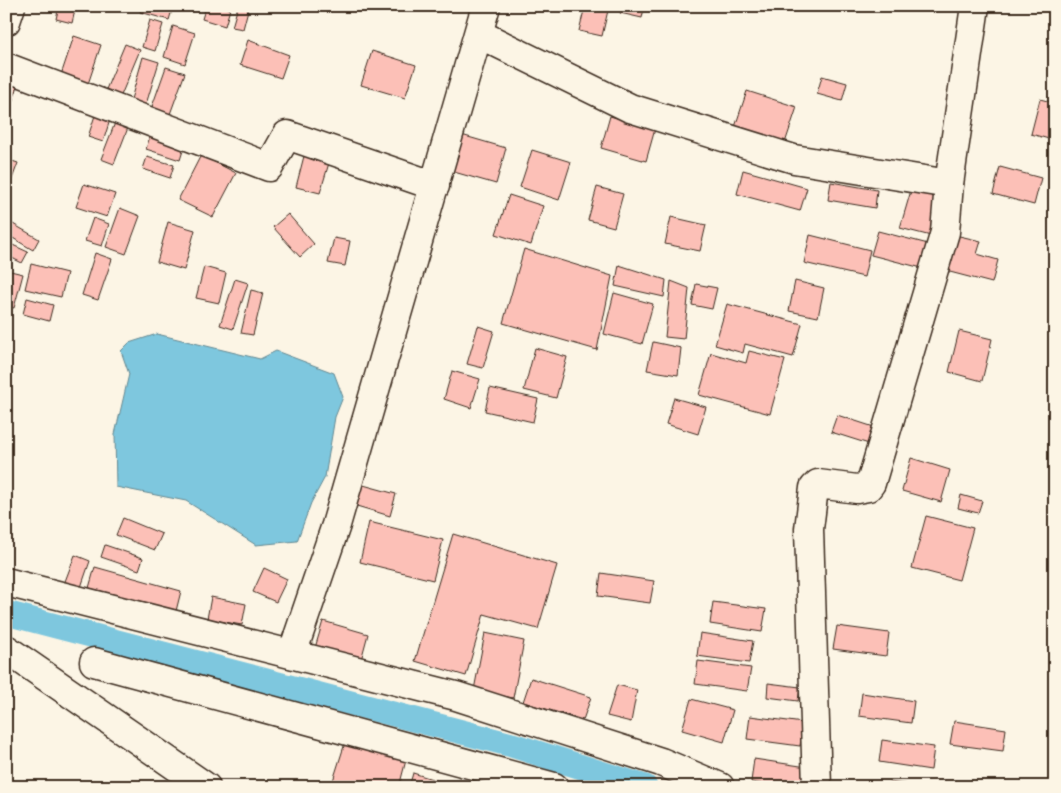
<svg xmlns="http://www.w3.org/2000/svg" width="1061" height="793" font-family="Mynerve,sans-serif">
  <rect width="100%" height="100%" fill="#fcf5e5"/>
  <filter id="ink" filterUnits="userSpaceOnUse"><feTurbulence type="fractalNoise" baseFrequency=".02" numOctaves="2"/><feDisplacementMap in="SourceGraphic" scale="10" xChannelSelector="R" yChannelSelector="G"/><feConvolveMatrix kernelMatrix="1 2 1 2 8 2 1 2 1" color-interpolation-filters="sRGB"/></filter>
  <g filter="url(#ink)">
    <!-- water -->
    <path fill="#7ec7de" stroke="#638891" d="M157,334L260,359L276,351L334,373L343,397L335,417L325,477L311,503L297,541L256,545L186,501L116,487L115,434L129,374L121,351L129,343Z"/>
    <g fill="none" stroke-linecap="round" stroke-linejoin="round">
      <!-- canal -->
      <path stroke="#7ec7de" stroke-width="25" d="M6,613L512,745L645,787"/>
    </g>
    <!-- building -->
    <g fill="#fcc0b7" stroke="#3b2a1e">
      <path d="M59,6H76L72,23L56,19Z"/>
      <path d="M141,6H160L172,10L169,20L140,12Z"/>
      <path d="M206,6H223L230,9L225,26L202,19Z"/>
      <path d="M238,6H249L243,29L232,27Z"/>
      <path d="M585,6H609L602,36L579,31Z"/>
      <path d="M621,6H635L644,8L642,18L620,13Z"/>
      <path d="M150,20L163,24L155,51L142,47Z"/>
      <path d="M173,26L195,33L185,64L164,57Z"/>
      <path d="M74,36L101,45L85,93L58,84Z"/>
      <path d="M248,40L289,55L281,78L240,65Z"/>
      <path d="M125,44L140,50L117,105L102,99Z"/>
      <path d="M372,51L416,65L405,98L361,85Z"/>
      <path d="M143,57L159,62L143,114L128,110Z"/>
      <path d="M166,67L185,73L166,125L148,118Z"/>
      <path d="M822,76L847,83L842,101L817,94Z"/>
      <path d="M6,79L19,83L6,121Z"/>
      <path d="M747,91L797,107L783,149L733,133Z"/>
      <path d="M1040,99L1055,103V116L1049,139L1031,134Z"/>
      <path d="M98,106L113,110L103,142L88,137Z"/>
      <path d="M118,115L131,120L114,164L101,159Z"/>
      <path d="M610,116L655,129L646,161L601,148Z"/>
      <path d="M152,130L186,141L180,160L146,149Z"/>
      <path d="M458,134L506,148L496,184L447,170Z"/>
      <path d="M532,150L571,162L559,200L520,187Z"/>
      <path d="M201,155L236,173L213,217L178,200Z"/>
      <path d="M304,156L329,163L320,193L296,187Z"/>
      <path d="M147,157L174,165L170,178L143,169Z"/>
      <path d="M6,159L18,163L6,195Z"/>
      <path d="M1000,167L1041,178L1034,205L993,194Z"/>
      <path d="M743,170L807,188L800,211L737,194Z"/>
      <path d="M831,182L877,190L875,208L828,200Z"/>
      <path d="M84,184L115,194L107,217L76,207Z"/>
      <path d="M597,187L623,194L614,227L588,220Z"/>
      <path d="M912,187L942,195L931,236L900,228Z"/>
      <path d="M509,195L543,206L531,245L496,234Z"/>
      <path d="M120,208L140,216L126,254L106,247Z"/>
      <path d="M288,214L314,244L300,257L273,227Z"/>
      <path d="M671,217L706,225L700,251L665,244Z"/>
      <path d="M93,218L109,224L102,246L85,241Z"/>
      <path d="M6,220L39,239L33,250L6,234Z"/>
      <path d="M168,222L195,230L184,270L157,262Z"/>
      <path d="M878,231L932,245L926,269L871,255Z"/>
      <path d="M810,235L870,250L864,277L804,263Z"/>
      <path d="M955,235L981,241L977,254L998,260L992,283L946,271Z"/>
      <path d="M334,238L350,241L345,266L328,263Z"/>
      <path d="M6,242L28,252L22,263L6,255Z"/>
      <path d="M524,249L612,276L597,350L503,323Z"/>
      <path d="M95,253L112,259L98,300L82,295Z"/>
      <path d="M31,264L67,273L61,297L25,289Z"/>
      <path d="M619,265L666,280L664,297L615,286Z"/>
      <path d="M204,267L226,273L219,303L196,298Z"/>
      <path d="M6,270L23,274L14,308L6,306Z"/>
      <path d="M235,279L248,283L233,329L220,325Z"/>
      <path d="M671,281L689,288L684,339L665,337Z"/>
      <path d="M795,281L824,288L818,317L789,311Z"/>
      <path d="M696,284L717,288L712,309L692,305Z"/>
      <path d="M251,290L263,293L253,335L241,333Z"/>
      <path d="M614,293L653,304L642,344L604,334Z"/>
      <path d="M27,298L53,305L49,321L23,314Z"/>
      <path d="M727,304L802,324L793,357L745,344L743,353L715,345Z"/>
      <path d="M478,326L494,331L483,368L467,364Z"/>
      <path d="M959,331L992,339L982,381L949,372Z"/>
      <path d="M653,342L681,348L678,375L647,370Z"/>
      <path d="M535,348L567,357L556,398L524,390Z"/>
      <path d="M749,351L785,360L770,414L699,395L711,353L746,363Z"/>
      <path d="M452,371L480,379L471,408L444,399Z"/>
      <path d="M490,388L538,399L533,422L485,411Z"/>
      <path d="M674,398L706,407L698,434L666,424Z"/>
      <path d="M837,415L877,428L872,445L831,432Z"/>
      <path d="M911,458L950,470L941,502L902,491Z"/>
      <path d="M356,483L396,494L390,516L350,504Z"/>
      <path d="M961,495L982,501L978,513L958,508Z"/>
      <path d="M926,516L973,528L959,580L912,568Z"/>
      <path d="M123,518L162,534L155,550L116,535Z"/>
      <path d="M369,522L443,540L433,580L360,562Z"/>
      <path d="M453,534L557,565L538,629L484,614L466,676L415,661Z"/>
      <path d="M105,545L143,558L139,570L101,557Z"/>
      <path d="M75,555L90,561L80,590L64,584Z"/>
      <path d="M95,567L181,591L176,611L89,588Z"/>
      <path d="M264,568L287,579L276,602L253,592Z"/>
      <path d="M601,573L654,581L650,603L598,596Z"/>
      <path d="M211,597L246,604L242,625L207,619Z"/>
      <path d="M713,602L766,609L762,632L710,624Z"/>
      <path d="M323,621L368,634L361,660L315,648Z"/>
      <path d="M837,626L889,633L886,656L833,649Z"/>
      <path d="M485,633L524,641L513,698L474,690Z"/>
      <path d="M700,633L753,641L749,663L697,656Z"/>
      <path d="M698,661L751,668L747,691L695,684Z"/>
      <path d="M531,678L591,697L583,720L523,702Z"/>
      <path d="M768,683L800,687L798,701L767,697Z"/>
      <path d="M617,685L637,690L631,722L607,716Z"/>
      <path d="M862,693L914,701L911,723L859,716Z"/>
      <path d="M691,699L733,710L724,742L682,730Z"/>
      <path d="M750,716L803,723L800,746L747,739Z"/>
      <path d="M954,721L1006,729L1003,751L950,744Z"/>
      <path d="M882,740L934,747L931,770L879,762Z"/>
      <path d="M345,743L406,760L399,787H331Z"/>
      <path d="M754,759L807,767L804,787H786L751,782Z"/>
      <path d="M413,773L458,787H409Z"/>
      <path d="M890,782L924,787H890Z"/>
    </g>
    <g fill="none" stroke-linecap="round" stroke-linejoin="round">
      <!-- minor casing -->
      <g stroke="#3b2a1e" stroke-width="31">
        <g id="minor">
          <path d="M6,21L11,6"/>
          <path d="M479,34L630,108L794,159L949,184"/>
          <path d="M6,67L269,167L287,135L435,186"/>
          <path d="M6,582L456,696L661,762L720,787"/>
          <path d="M292,654L336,525L486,6"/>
          <path d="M94,662L554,787"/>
          <path d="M817,787L809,529L814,488L818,484L857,489L868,487L871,483L945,232L949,184L975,6"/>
        </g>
      </g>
      <!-- tertiary casing -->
      <g stroke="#3b2a1e" stroke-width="31">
        <path id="tertiary" d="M6,649L206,787"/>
      </g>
      <!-- minor -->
      <use href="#minor" stroke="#fcf5e5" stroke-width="28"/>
      <!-- tertiary -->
      <use href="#tertiary" stroke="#fcf5e5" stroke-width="28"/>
    </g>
  </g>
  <!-- margin -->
  <rect width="1061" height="793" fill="none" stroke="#fcf5e5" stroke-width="25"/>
  <rect x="12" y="12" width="1036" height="768" fill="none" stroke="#3b2a1e" stroke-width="2" filter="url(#ink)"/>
</svg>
